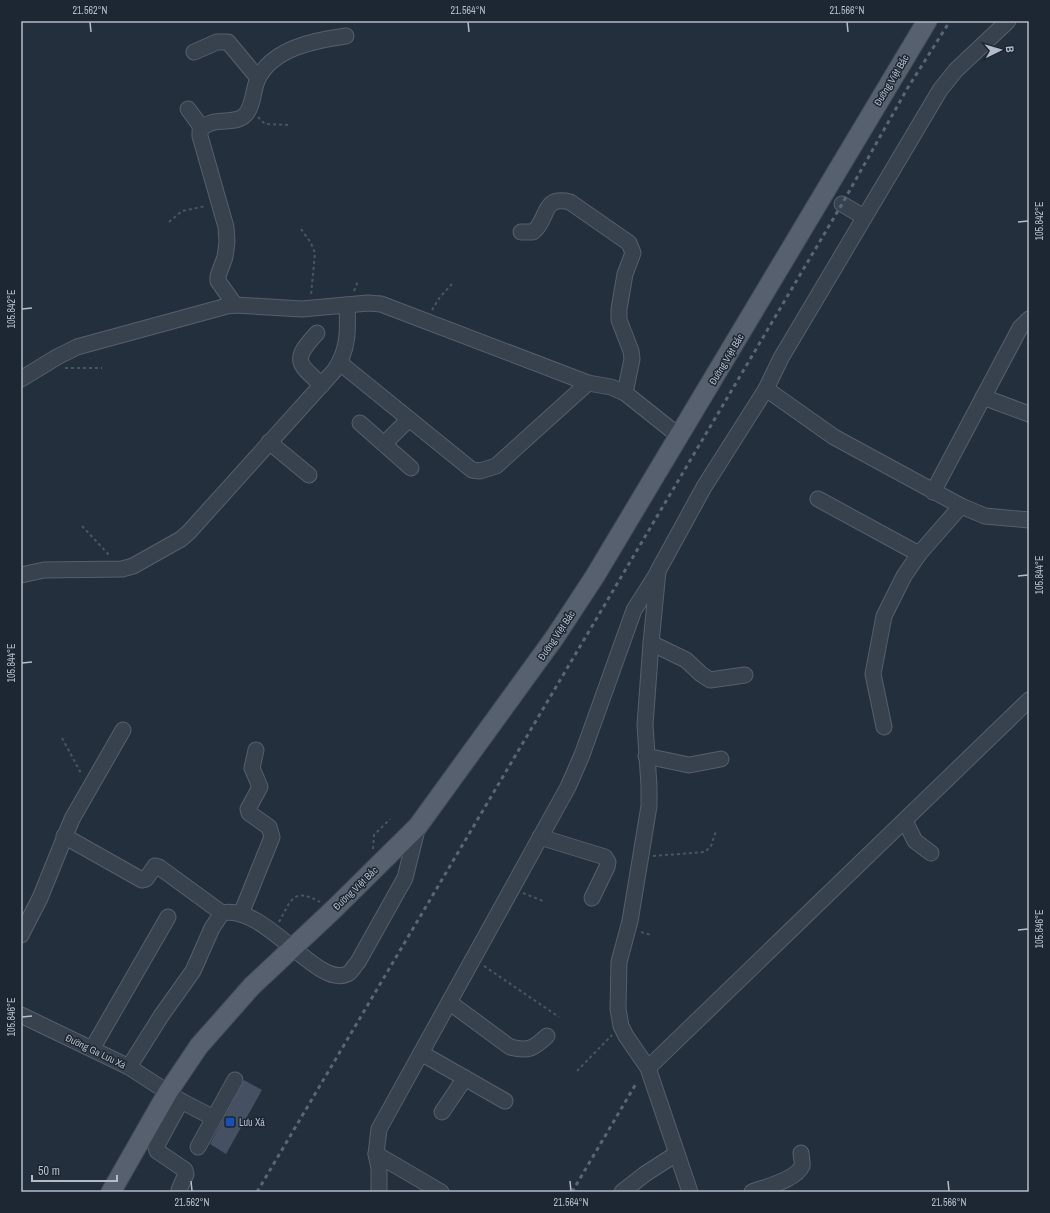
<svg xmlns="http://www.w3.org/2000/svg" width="1050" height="1213" font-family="'Archivo Narrow',sans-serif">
  <rect width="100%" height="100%" fill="#242f3e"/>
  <!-- building -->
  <path fill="#455162" d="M244,1080L262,1090L226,1154L210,1144Z"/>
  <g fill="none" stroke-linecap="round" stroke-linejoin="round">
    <!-- minor casing -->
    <g stroke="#565f6c" stroke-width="17">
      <g id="minor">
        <path d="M194,52L217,42H228L258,78"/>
        <path d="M188,109L202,128"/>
        <path d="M842,204L864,217"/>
        <path d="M521,232H533C549,220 541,195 570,202L629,243L633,253L625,274L619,309V320L631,351L632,359L625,393"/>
        <path d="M235,305L218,281V276L225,257L227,242L226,227L200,136V130C213,115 235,126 245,115C253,107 253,91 257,81C271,48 316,40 346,36"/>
        <path d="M317,333C292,360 297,363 322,385"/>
        <path d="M340,363L472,470L480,471L496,466L588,383"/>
        <path d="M21,379L57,357L77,347L227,306L235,305L302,309L368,303L381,304L588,383L611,387L625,393L679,436"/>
        <path d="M766,389L834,437L961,506L985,516L1029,520"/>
        <path d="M983,397L1029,414"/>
        <path d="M360,423L411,468"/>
        <path d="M269,442L309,475"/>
        <path d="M384,444L409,419"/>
        <path d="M933,492L1020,328L1029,319"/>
        <path d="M818,499L919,554"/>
        <path d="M21,575L44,570L122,569L133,566L181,539L189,532L334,371C349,350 348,330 347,305"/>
        <path d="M651,643L686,660L701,674L710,680L745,675"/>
        <path d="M884,727L873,674L884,616L904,576L919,554L961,506"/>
        <path d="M646,756L689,765L721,759"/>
        <path d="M905,821L915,841L931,853"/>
        <path d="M64,836L142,880L146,879L155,866L159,867L222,913"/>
        <path d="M540,837L605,857L608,862L607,867L592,898"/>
        <path d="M241,914L272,837L269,827L249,813L248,809L260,787L252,768L256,750"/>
        <path d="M21,935L40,898L72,819L123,730"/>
        <path d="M449,1002L510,1047C529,1052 534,1048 547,1036"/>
        <path d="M21,1015L129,1067L181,1101L214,1118"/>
        <path d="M92,1049L168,917"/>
        <path d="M421,1053L505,1101"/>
        <path d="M129,1067L161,1016L193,971L212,928L222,913C266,903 319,992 349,973C352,971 355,965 358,962L405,878L418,826"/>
        <path d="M648,1068L1029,700"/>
        <path d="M442,1112L465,1078"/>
        <path d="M198,1147L235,1080"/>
        <path d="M376,1154L441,1192"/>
        <path d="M179,1190L186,1174L185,1170L157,1151L156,1147L181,1101"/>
        <path d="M379,1192V1168L376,1154L379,1129L568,787L582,755L634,610L658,572"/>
        <path d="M622,1192L645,1174L676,1154"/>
        <path d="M690,1192L648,1068L626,1036L621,1026L618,1009L619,962L630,921L649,806V786L645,725L651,643L658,571L704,487L766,389L781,358L940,90L956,70L1008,21"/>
        <path d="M752,1192C765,1187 796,1180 802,1166C803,1163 801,1157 801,1153"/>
      </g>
    </g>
    <!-- major casing -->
    <g stroke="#414a57" stroke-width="21">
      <path id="major" d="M111,1192L168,1092L199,1046L252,986L333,910L418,826L555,637L595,576L927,21"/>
    </g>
    <!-- path -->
    <g stroke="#44595c" stroke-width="2" stroke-dasharray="3 3" stroke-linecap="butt">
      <path d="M258,117L265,124L289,125"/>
      <path d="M169,222L182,211L206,206"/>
      <path d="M301,229L311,243L315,253L311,295"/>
      <path d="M354,291L358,281"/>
      <path d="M432,310L440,297L452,284"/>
      <path d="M65,368H102"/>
      <path d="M82,526L110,556"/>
      <path d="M62,738L82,775"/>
      <path d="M373,849L374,835L390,819"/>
      <path d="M653,856L705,852L711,846L716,831"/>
      <path d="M523,893L543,901"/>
      <path d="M279,922C291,900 293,887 320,902"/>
      <path d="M641,932L651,935"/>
      <path d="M484,966L559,1017"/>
      <path d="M577,1071L612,1035"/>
    </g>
    <!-- minor -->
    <use href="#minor" stroke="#38414e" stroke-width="15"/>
    <!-- major -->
    <use href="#major" stroke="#56606e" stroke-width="19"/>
    <!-- rail -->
    <g stroke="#5a6575" stroke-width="3" stroke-dasharray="4 4" stroke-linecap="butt">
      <path d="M257,1192L842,204L907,89L950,21"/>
      <path d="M572,1192L637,1082"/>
    </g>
  </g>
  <!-- ticks -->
  <path fill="none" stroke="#b4bcc9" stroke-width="1.5" d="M90,22L91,32M468,22L469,32M847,22L848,32M1018,222L1028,221M22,309L32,308M1018,576L1028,575M22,663L32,662M1018,930L1028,929M22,1017L32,1016M191,1181L192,1191M570,1181L571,1191M948,1181L949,1191"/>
  <!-- markers -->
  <rect fill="#1a4fb4" stroke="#1d2633" stroke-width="1.5" x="225" y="1117" width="10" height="10" rx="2"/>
  <g text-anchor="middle" stroke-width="3" stroke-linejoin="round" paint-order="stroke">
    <!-- street labels -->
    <g font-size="10" fill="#b4bcc9" stroke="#1d2633">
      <text transform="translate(891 80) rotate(-59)" y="4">Đường Việt Bắc</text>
      <text transform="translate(726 359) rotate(-59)" y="4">Đường Việt Bắc</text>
      <text transform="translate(556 635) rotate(-56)" y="4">Đường Việt Bắc</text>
      <text transform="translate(355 888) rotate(-44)" y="4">Đường Việt Bắc</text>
      <text transform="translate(96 1051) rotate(26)" y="4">Đường Ga Lưu Xá</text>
    </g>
    <!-- poi labels -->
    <g font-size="10" fill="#b4bcc9" stroke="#1d2633" text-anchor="start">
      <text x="239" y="1126">Lưu Xá</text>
    </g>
  </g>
  <!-- border -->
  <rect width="1050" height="1213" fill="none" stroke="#1d2633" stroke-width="44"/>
  <!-- north arrow -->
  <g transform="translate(1000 50) rotate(85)" stroke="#1d2633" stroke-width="3" paint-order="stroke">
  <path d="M0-3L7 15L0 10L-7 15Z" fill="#b4bcc9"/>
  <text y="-6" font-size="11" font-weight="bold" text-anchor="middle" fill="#b4bcc9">B</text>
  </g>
  <!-- scale -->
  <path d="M32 1175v6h85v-6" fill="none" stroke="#b4bcc9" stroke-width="2"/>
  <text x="38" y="1175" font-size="12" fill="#b4bcc9" stroke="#1d2633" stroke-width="3" paint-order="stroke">50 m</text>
  <rect x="22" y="22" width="1006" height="1169" fill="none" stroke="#b4bcc9" stroke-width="1.5"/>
  <g font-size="10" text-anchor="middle" fill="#b4bcc9">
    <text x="90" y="14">21.562°N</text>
    <text x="468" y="14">21.564°N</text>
    <text x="847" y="14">21.566°N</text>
    <text transform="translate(1039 221) rotate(-90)" y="4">105.842°E</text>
    <text transform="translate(11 309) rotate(-90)" y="4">105.842°E</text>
    <text transform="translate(1039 575) rotate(-90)" y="4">105.844°E</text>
    <text transform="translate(11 663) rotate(-90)" y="4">105.844°E</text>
    <text transform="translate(1039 929) rotate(-90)" y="4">105.846°E</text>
    <text transform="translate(11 1017) rotate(-90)" y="4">105.846°E</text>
    <text x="192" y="1206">21.562°N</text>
    <text x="571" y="1206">21.564°N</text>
    <text x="949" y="1206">21.566°N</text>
  </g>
</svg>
